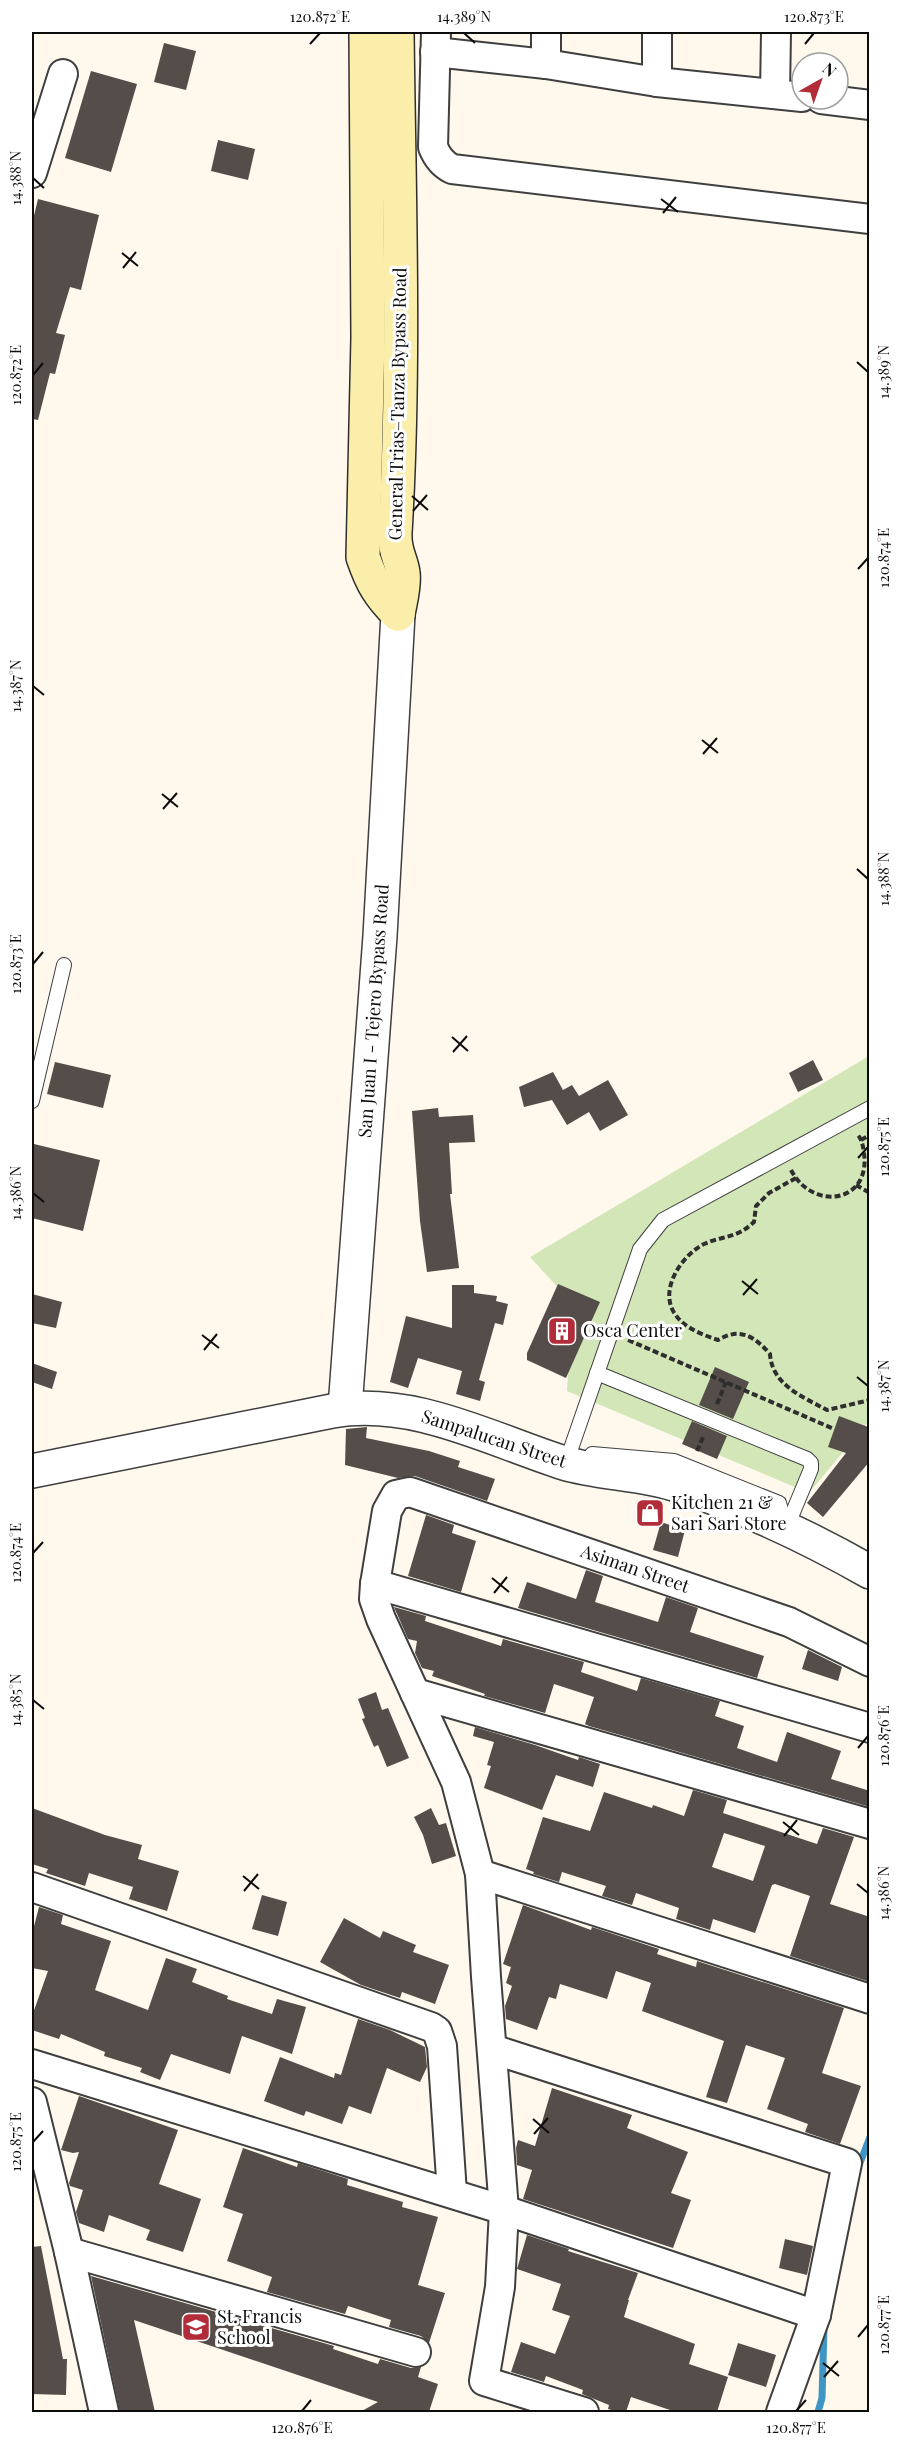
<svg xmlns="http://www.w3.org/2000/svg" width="901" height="2444" font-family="'Playfair Display',serif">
  <rect width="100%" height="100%" fill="#fef9ec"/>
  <!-- green -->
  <path fill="#d2e6b8" d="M869,1056V1421L809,1493L567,1391L572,1303L530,1257Z"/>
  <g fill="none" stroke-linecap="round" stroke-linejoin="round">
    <!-- stream -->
    <g stroke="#3f96c5" stroke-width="7">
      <path d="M858,2168L870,2137"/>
      <path d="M818,2412L822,2398L824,2328"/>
    </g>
  </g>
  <!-- building -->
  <g fill="#544d49" fill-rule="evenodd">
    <path d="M164,43L196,51L186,90L154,82Z"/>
    <path d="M91,71L137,84L111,172L65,158Z"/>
    <path d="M218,140L255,149L248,180L211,171Z"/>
    <path d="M38,199L99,215L81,290L70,287L56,333L65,335L55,374L50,373L38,420L32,419V224Z"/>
    <path d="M813,1060L823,1080L798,1092L789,1073Z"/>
    <path d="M55,1062L111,1075L103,1108L47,1094Z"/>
    <path d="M553,1072L563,1090L572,1085L579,1096L608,1080L628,1115L600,1131L589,1112L567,1125L552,1100L524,1107L519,1087Z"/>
    <path d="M438,1108L439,1117L473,1115L475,1142L449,1143L452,1194H450L459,1268L427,1272L420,1221L412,1111Z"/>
    <path d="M34,1144L100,1160L83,1231L32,1218V1154Z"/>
    <path d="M558,1284L600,1302L566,1378L527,1360V1353Z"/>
    <path d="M452,1285H474V1293L497,1296L496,1301L508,1304L503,1325L495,1323L479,1380L485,1382L480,1401L456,1394L462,1371L418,1358L408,1388L390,1382L406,1316L452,1328Z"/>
    <path d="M32,1294L62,1302L56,1328L32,1323Z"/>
    <path d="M32,1363L57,1372L52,1389L32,1382Z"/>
    <path d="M715,1367L749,1382L733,1419L699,1405Z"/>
    <path d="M839,1416L868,1427L870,1425V1461L823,1517L807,1503L846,1453L828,1447Z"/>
    <path d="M692,1421L727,1436L717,1459L682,1444Z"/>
    <path d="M367,1427L366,1438L429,1451L460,1461L458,1467L495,1479L487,1501L415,1476L398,1478L345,1465L346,1429Z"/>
    <path d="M426,1515L454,1525L452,1533L476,1541L461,1592L408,1576Z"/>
    <path d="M661,1522L685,1530L678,1557L653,1550Z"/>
    <path d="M586,1570L603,1576L595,1602L658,1622L666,1597L698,1608L690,1632L764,1656L757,1678L518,1608L527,1582L576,1599Z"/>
    <path d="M394,1607L426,1616L425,1621L501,1646L503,1639L584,1662L581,1672L637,1691L641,1678L720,1701L715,1716L744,1726L737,1748L777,1762L787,1732L841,1751L831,1779L870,1791V1807L589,1726L585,1724L594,1697L554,1684L545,1713L484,1696L485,1694L432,1676L434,1671L422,1668L415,1653L417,1641L408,1639Z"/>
    <path d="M808,1650L842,1667L838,1681L802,1669Z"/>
    <path d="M376,1692L382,1710L388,1708L409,1758L387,1767L378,1745L374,1747L362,1719L365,1718L358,1699Z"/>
    <path d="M475,1727L535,1745L578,1760L579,1757L600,1764L593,1787L556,1775L542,1810L484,1788L491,1766L487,1765L494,1742L473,1736Z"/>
    <path d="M693,1790L727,1800L723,1813L817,1844L823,1828L854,1837L830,1904L870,1917V1975L867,1981L790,1956L810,1896L775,1884L772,1885L755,1933L713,1919L710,1930L676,1919L679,1908L636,1893L632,1905L602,1896L606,1886L562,1872L559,1882L533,1874L534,1872L526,1869L543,1817L590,1831L604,1792L652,1808L653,1805L684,1816ZM724,1833L765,1846L753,1881L712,1867Z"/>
    <path d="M32,1808L105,1835L142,1845L138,1859L179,1871L167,1911L129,1899L133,1887L89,1873L85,1886L46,1873L48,1869L32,1864Z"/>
    <path d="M431,1808L439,1825L446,1823L456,1856L432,1864L423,1835L414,1817Z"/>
    <path d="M262,1895L287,1902L278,1936L252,1929Z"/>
    <path d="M523,1905L591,1930L592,1927L659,1949L657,1954L696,1967L697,1961L844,2008L822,2073L861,2086L840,2144L805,2132L808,2124L767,2109L785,2058L746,2045L727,2103L706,2097L724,2041L642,2011L651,1983L616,1971L607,1999L560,1984L556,1999L549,1997L537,2030L506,2019L505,2006L512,1986L506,1983L511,1967L503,1964Z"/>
    <path d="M39,1907L63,1915L61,1924L111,1941L95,1990L148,2010L166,1958L197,1969L192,1982L228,1996L227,1999L272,2014L277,1999L306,2007L292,2054L242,2036L230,2074L171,2054L160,2080L140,2072L142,2068L104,2056L105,2052L61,2034L59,2039L32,2030V2016L48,1971L32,1968V1934Z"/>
    <path d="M344,1918L380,1938L383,1931L416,1945L413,1952L449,1965L435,2004L402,1992L400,1998L361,1985L320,1962Z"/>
    <path d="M358,2019L390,2030L425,2047L427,2067L420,2082L387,2068L371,2114L349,2106L342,2124L306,2111L304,2116L264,2101L280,2057L334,2078L335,2073L341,2075Z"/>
    <path d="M552,2088L632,2115L627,2128L688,2152L671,2193L691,2200L673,2248L523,2199L532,2170L517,2165L516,2148L518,2140L535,2146Z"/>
    <path d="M79,2096L178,2130L159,2184L201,2199L183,2252L146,2240L150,2230L109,2215L104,2232L79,2223L76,2212L83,2190L70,2186L69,2183L79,2152L73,2153L61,2150Z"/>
    <path d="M243,2148L297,2167L298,2163L348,2179L347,2185L403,2202L402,2207L438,2217L418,2285L445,2293L429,2343L421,2336L389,2327L391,2320L348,2306L345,2314L267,2292L272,2277L227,2261L243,2214L223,2207Z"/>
    <path d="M527,2235L569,2249L568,2251L638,2273L628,2300H629L624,2317L695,2344L689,2364L728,2377L717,2412H676L631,2397L626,2412H618L608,2409L609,2405L582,2394L583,2390L546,2376L544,2382L511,2372L521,2342L555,2354L570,2316L552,2310L561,2284L517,2269Z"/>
    <path d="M785,2239L813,2246L807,2275L779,2268Z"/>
    <path d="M41,2246L63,2359H67L66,2395L32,2394V2247Z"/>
    <path d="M91,2276L334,2346L333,2349L378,2364L380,2359L411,2368L421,2367L418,2377L438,2384L429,2412H360L378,2402L134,2320L155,2412H120Z"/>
    <path d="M738,2343L776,2355L766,2387L728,2375Z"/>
  </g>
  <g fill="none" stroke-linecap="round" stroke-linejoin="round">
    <!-- service casing -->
    <g stroke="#3f3f3f" stroke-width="16">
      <g id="service">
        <path d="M32,1101L64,965"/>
        <path d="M597,1373L807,1459L811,1463V1469L786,1529"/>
        <path d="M592,1454L674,1461L779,1503L785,1524"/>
        <path d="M566,1463L640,1249L663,1220L870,1108"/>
      </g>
    </g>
    <!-- minor casing -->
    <g stroke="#3f3f3f" stroke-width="32">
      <g id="minor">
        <path d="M436,32L433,147C437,157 442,164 452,169L870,219"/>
        <path d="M435,52L546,64L657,82L802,97"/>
        <path d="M546,64V32"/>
        <path d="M657,82V32"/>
        <path d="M775,94L776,32"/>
        <path d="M821,99L870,105"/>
        <path d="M32,173L63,74"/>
        <path d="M375,1584L870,1728"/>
        <path d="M415,1693L870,1824"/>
        <path d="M480,1874L870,1999"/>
        <path d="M32,1887L431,2027L437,2031L442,2046L452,2193"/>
        <path d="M492,2049L847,2163L816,2315L781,2412"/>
        <path d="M32,2064L504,2210L816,2315"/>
        <path d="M32,2102L69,2252L104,2412"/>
        <path d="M69,2252L416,2352"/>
        <path d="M584,2412L484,2381L500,2287L504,2210L486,1977L480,1874L456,1782L381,1619L374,1599L375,1584L387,1511L396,1495L410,1492L789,1622L870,1662"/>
      </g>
    </g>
    <!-- tertiary casing -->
    <g stroke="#3f3f3f" stroke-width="36">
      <g id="tertiary">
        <path d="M345,1408L380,936L398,614"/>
        <path d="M32,1471L332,1411C413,1397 489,1439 564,1463C601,1474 643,1473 680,1486C745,1507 810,1538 870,1572"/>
      </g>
    </g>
    <!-- secondary casing -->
    <g stroke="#2e2e2e" stroke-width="36">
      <g id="secondary">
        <path d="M366,32L368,338L363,557C372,583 379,595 398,614"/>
        <path d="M397,32C399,199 405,367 395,533C394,552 401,558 403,573C405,585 400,602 398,614"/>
      </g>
    </g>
    <!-- path -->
    <g stroke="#2e2e2e" stroke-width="4" stroke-dasharray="6 3" stroke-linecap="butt">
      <path d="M861,1140L870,1135"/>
      <path d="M791,1170C813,1212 871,1203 864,1153C863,1146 862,1140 858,1135"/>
      <path d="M796,1178L769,1193L756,1206L754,1222C736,1239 724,1235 704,1244C682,1255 658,1290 675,1314C684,1328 703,1335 718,1340C740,1327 754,1336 770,1354C772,1385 803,1397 827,1410L870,1400"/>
      <path d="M856,1185L870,1193"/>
      <path d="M628,1340L834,1429"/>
      <path d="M717,1404L726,1382"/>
      <path d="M697,1451L704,1435"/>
    </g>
    <!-- service -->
    <use href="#service" stroke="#fff" stroke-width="14"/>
    <!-- minor -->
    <use href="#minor" stroke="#fff" stroke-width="28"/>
    <!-- tertiary -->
    <use href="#tertiary" stroke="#fff" stroke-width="33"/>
    <!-- secondary -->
    <use href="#secondary" stroke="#faeeaa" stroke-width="33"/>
  </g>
  <!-- ticks -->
  <path fill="none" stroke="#0c0c0c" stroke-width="2" d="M464,33L475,43M310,44L320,33M805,44L814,33M33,178L44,188M661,199L678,212M663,213L676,197M122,253L138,266M123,268L136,252M857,362L868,372M33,375L43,363M412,496L428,510M413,511L427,495M858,569L868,558M33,686L44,695M702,740L718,753M703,754L717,738M162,794L178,807M163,809L177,793M857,869L868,879M33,964L43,952M452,1037L468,1051M453,1052L467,1036M858,1158L868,1147M33,1193L44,1202M742,1281L758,1294M743,1295L757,1279M202,1335L219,1348M204,1350L217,1334M857,1377L868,1386M33,1553L43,1542M492,1578L509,1592M494,1593L507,1577M33,1700L44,1709M858,1748L868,1736M783,1822L799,1835M784,1836L797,1820M243,1876L259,1889M857,1884L868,1893M244,1891L258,1874M533,2119L549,2133M534,2134L548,2118M33,2142L43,2131M858,2337L868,2325M823,2363L839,2376M824,2377L838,2361M302,2411L311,2400M796,2411L806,2400"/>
  <!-- icons -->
  <defs>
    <g id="building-square" transform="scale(1.5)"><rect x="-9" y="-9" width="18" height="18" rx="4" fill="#b32c39" stroke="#fff"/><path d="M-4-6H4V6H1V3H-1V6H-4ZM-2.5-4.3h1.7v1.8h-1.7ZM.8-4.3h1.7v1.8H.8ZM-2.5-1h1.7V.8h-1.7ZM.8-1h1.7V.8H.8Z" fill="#fff"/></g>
    <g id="shop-square" transform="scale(1.5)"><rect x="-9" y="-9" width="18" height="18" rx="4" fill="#b32c39" stroke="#fff"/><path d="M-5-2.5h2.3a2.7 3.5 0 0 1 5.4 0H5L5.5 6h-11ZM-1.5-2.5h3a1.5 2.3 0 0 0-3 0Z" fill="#fff"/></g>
    <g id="school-square" transform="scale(1.5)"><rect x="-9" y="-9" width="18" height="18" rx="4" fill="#b32c39" stroke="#fff"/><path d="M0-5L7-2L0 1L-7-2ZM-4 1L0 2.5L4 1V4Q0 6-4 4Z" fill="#fff"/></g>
  </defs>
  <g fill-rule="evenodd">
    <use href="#building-square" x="562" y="1331"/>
    <use href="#shop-square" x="650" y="1513"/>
    <use href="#school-square" x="196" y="2327"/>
  </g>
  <g text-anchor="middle" stroke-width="6" stroke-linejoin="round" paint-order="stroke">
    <!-- street labels -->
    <g font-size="18" fill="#0c0c0c" stroke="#fff">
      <text transform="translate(398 404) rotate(-89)" y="6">General Trias–Tanza Bypass Road</text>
      <text transform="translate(374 1011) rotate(-86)" y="6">San Juan I - Tejero Bypass Road</text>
      <text transform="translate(494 1439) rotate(18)" y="6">Sampalucan Street</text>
      <text transform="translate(635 1569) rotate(19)" y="6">Asiman Street</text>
    </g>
    <!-- poi labels -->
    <g font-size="18" fill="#0c0c0c" stroke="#fff" text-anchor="start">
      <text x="583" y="1337">Osca Center</text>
      <text x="671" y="1509">Kitchen 21 &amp;<tspan x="671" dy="21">Sari Sari Store</tspan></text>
      <text x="217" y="2323">St. Francis<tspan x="217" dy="21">School</tspan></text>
    </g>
  </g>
  <!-- border -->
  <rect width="901" height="2444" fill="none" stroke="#ffffff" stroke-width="66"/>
  <!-- north arrow -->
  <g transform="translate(820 81) rotate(40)"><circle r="28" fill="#ffffff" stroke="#9e9e9e" stroke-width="1.5"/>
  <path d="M0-4.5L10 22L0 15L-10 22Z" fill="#b32c39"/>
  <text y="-9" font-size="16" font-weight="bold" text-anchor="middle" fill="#0c0c0c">N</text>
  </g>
  <rect x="33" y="33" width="835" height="2378" fill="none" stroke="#0c0c0c" stroke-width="2"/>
  <g font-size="15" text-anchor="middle" fill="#0c0c0c">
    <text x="320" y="22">120.872°E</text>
    <text x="464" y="22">14.389°N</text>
    <text x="814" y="22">120.873°E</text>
    <text transform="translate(16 178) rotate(-90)" y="5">14.388°N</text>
    <text transform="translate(884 372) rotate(-90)" y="5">14.389°N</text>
    <text transform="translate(16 375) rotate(-90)" y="5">120.872°E</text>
    <text transform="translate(884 558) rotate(-90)" y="5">120.874°E</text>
    <text transform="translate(16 686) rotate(-90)" y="5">14.387°N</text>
    <text transform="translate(884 879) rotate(-90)" y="5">14.388°N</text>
    <text transform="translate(16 964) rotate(-90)" y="5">120.873°E</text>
    <text transform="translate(884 1147) rotate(-90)" y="5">120.875°E</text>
    <text transform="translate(16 1193) rotate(-90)" y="5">14.386°N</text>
    <text transform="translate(884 1386) rotate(-90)" y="5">14.387°N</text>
    <text transform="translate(16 1553) rotate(-90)" y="5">120.874°E</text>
    <text transform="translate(16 1700) rotate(-90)" y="5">14.385°N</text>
    <text transform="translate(884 1736) rotate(-90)" y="5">120.876°E</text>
    <text transform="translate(884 1893) rotate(-90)" y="5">14.386°N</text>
    <text transform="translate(16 2142) rotate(-90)" y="5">120.875°E</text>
    <text transform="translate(884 2325) rotate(-90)" y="5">120.877°E</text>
    <text x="302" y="2433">120.876°E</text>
    <text x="796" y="2433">120.877°E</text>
  </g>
</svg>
